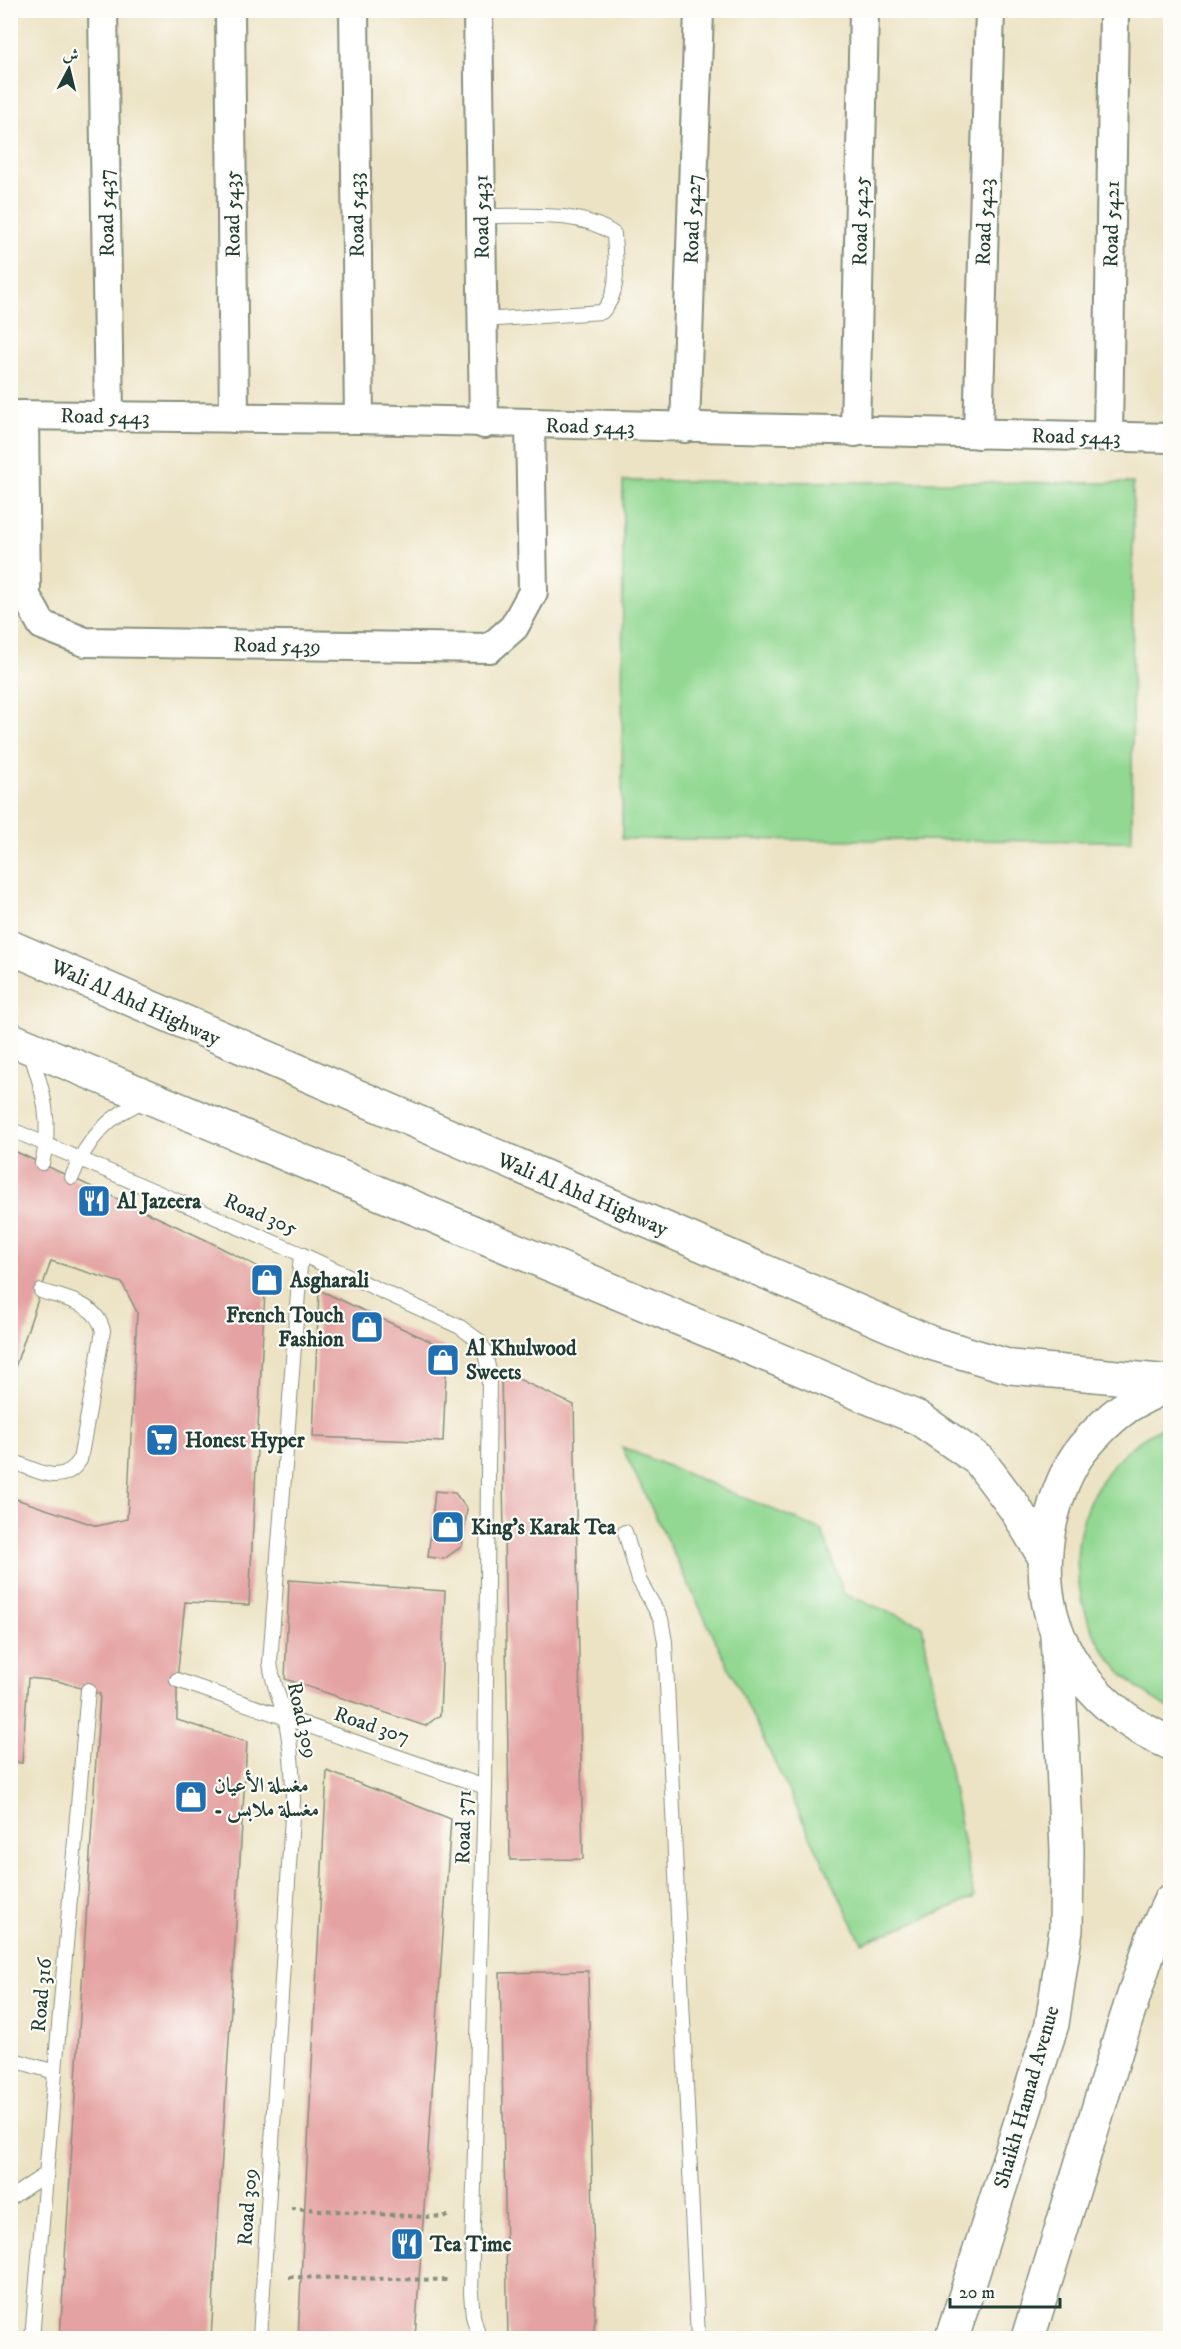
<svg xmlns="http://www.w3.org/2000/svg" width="1181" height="2349" font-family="'IM FELL DW Pica',Amiri,serif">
  <rect width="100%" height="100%" fill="#fdfcf7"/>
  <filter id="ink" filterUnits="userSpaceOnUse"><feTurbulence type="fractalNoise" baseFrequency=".0167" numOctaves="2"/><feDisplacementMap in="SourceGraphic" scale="12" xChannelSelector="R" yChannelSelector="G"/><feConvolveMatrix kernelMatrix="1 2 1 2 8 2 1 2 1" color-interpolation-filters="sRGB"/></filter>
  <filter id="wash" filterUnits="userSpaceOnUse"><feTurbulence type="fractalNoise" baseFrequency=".008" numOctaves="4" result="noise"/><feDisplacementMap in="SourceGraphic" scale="24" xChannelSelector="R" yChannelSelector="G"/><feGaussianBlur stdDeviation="1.35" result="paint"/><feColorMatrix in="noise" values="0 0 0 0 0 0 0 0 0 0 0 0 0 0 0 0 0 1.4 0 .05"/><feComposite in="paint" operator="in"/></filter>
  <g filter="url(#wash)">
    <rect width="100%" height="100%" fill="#ece3c4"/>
    <!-- green -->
    <g fill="#92d892" stroke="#588a63" stroke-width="1.5">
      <path d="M623,481L1133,483L1132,841L622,839Z"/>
      <path d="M1170,1423V1708C1073,1661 1043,1531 1124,1453C1138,1440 1154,1432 1170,1423Z"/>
      <path d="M622,1447L822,1530L844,1594L922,1625L974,1898L862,1943Z"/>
    </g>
    <g id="blocks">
      <!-- building -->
      <g fill="#e4a3a2">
        <path d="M10,1149L204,1239L266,1271L249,1605L185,1602L177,1680V1720L247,1742L211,2338H60L100,1694L58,1681L28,1678L22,1763L10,1761V1497L97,1526L127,1519L137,1312L122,1283L51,1261L10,1382Z"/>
        <path d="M319,1290L447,1349L443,1442L313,1437Z"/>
        <path d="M501,1371L574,1405L583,1859L510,1860Z"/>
        <path d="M435,1491L455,1493L467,1509L462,1546L444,1559L428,1557Z"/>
        <path d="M289,1580L445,1591L440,1715L425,1726L285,1679Z"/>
        <path d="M327,1771L451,1819L415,2338H298Z"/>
        <path d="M588,1971L595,2319L593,2338H508L500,1973Z"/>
      </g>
    </g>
  </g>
  <g filter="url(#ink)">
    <use href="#blocks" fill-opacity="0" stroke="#86907c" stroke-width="1.5"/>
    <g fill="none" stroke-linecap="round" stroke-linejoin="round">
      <!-- service casing -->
      <g stroke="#86907c" stroke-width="16">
        <g id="service">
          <path d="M481,216C524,217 578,209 614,234C615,262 622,291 602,312L482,320"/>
          <path d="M30,1052C43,1089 53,1124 42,1163"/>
          <path d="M10,1129L301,1254L460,1327L478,1340L484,1349L489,1371L485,1787L471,2293L473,2316L479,2338"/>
          <path d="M72,1177C86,1140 109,1114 147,1100"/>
          <path d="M10,1460C35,1470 62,1488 80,1460L103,1331C97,1303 65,1299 41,1291"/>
          <path d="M625,1532L639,1580L661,1619L665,1642L698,2338"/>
          <path d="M177,1680L485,1787"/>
          <path d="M10,2059L55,2072"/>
          <path d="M10,2198L46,2174"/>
          <path d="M32,2338L88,1690"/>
          <path d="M260,2338L293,1800C293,1773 291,1747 286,1721C281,1700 272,1683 270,1662L301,1254"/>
        </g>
      </g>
      <!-- minor casing -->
      <g stroke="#86907c" stroke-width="32">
        <g id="minor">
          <path d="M103,10L109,416"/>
          <path d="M230,10L234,418"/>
          <path d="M354,10L359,419"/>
          <path d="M478,10L484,424"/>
          <path d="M10,415L359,419L1170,438"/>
          <path d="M24,415L26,596L42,625L85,642L490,648L514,627L533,592L530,424"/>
          <path d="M685,428L699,10"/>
          <path d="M855,432L864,10"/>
          <path d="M978,434L990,10"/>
          <path d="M1108,437L1114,10"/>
        </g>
      </g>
      <!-- secondary casing -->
      <g stroke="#86907c" stroke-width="36">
        <g id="secondary">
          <path d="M952,2338L1052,2024L1066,1930L1067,1850L1057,1635"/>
          <path d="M1028,2338L1120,2038L1153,1937L1170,1901"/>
        </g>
      </g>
      <!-- primary casing -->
      <g stroke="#86907c" stroke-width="36">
        <g id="primary">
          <path d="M10,947L931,1343L1011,1367L1170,1382"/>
          <path d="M10,1039L918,1418L979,1460L1015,1508L1044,1556"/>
          <path d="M1170,1384C1155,1392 1136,1399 1122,1410C1108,1420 1094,1435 1083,1448C1065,1470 1055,1501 1049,1528C1031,1625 1081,1705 1170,1743"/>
        </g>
      </g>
      <!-- path -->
      <g stroke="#86907c" stroke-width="4" stroke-dasharray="4.5 4.5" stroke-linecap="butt">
        <path d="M291,2208L423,2217L449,2216"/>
        <path d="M289,2277L447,2280"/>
      </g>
      <!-- service -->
      <use href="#service" stroke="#fff" stroke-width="14"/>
      <!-- minor -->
      <use href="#minor" stroke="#fff" stroke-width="28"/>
      <!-- secondary -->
      <use href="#secondary" stroke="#fff" stroke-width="33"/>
      <!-- primary -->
      <use href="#primary" stroke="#fff" stroke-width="33"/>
    </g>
  </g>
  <!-- icons -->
  <defs>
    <g id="restaurant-square" transform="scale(1.725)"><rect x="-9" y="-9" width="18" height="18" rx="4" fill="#1f6fb2" stroke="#fdfcf7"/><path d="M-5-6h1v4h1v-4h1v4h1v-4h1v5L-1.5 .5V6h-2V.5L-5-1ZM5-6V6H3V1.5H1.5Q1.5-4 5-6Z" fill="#fff"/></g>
    <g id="shop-square" transform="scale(1.725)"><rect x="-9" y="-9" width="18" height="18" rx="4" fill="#1f6fb2" stroke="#fdfcf7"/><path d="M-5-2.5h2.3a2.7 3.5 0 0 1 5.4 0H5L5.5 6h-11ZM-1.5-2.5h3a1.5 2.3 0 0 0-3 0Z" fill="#fff"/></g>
    <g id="supermarket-square" transform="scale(1.725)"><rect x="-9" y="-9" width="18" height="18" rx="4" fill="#1f6fb2" stroke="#fdfcf7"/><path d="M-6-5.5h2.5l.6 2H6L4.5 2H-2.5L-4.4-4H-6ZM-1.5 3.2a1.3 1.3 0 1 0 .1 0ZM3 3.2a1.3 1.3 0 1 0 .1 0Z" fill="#fff"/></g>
  </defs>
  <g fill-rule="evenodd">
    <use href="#restaurant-square" x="94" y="1201"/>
    <use href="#shop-square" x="267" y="1280"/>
    <use href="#shop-square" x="367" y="1327"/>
    <use href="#shop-square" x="443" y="1360"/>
    <use href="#supermarket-square" x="162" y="1440"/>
    <use href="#shop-square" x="448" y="1527"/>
    <use href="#shop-square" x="191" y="1797"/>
    <use href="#restaurant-square" x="407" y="2244"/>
  </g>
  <g text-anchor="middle" stroke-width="4.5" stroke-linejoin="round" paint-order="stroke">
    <!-- street labels -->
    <g font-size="21" fill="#1f3d34" stroke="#fdfcf7">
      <text transform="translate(106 213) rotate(-91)" y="7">Road 5437</text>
      <text transform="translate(232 214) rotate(-91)" y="7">Road 5435</text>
      <text transform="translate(356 215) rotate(-91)" y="7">Road 5433</text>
      <text transform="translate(481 217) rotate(-91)" y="7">Road 5431</text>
      <text transform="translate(692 219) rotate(-88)" y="7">Road 5427</text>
      <text transform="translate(860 221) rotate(-89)" y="7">Road 5425</text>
      <text transform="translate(984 222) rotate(-88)" y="7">Road 5423</text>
      <text transform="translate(1111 224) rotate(-89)" y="7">Road 5421</text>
      <text transform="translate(105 416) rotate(1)" y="7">Road 5443</text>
      <text transform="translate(590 426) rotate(1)" y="7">Road 5443</text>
      <text transform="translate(1076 436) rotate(1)" y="7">Road 5443</text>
      <text transform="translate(277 645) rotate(1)" y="7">Road 5439</text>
      <text transform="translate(136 1002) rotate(24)" y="7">Wali Al Ahd Highway</text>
      <text transform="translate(583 1194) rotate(23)" y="7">Wali Al Ahd Highway</text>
      <text transform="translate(261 1214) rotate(23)" y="7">Road 305</text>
      <text transform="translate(303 1720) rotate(77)" y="7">Road 309</text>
      <text transform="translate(372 1725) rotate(19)" y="7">Road 307</text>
      <text transform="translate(463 1827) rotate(-89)" y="7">Road 371</text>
      <text transform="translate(41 1995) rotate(-85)" y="7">Road 316</text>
      <text transform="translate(1026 2097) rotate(-74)" y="7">Shaikh Hamad Avenue</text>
      <text transform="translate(247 2207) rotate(-86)" y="7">Road 309</text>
    </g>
    <!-- poi labels -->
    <g font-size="21" font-weight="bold" fill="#1f3d34" stroke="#fdfcf7" text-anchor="start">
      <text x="117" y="1208">Al Jazeera</text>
      <text x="290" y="1287">Asgharali</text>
      <text x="344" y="1322" text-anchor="end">French Touch<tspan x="344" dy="24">Fashion</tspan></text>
      <text x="466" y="1355">Al Khulwood<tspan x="466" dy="24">Sweets</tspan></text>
      <text x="185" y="1447">Honest Hyper</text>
      <text x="471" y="1534">King's Karak Tea</text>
      <text x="214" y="1792">مغسلة الأعيان<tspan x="214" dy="24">- مغسلة ملابس</tspan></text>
      <text x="430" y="2251">Tea Time</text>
    </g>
  </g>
  <!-- margin -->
  <rect width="1181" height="2349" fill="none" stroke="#fdfcf7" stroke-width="36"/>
  <!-- north arrow -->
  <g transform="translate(69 69) rotate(7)" stroke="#fdfcf7" stroke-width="4.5" paint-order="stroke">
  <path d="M0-4.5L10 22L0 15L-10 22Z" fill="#1f3d34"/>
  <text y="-9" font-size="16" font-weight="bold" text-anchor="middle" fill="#1f3d34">ش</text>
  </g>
  <!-- scale -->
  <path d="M950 2298v9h110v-9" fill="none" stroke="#1f3d34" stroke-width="3"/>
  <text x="959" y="2298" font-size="18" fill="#1f3d34" stroke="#fdfcf7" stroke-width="4.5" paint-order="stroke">20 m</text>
</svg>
